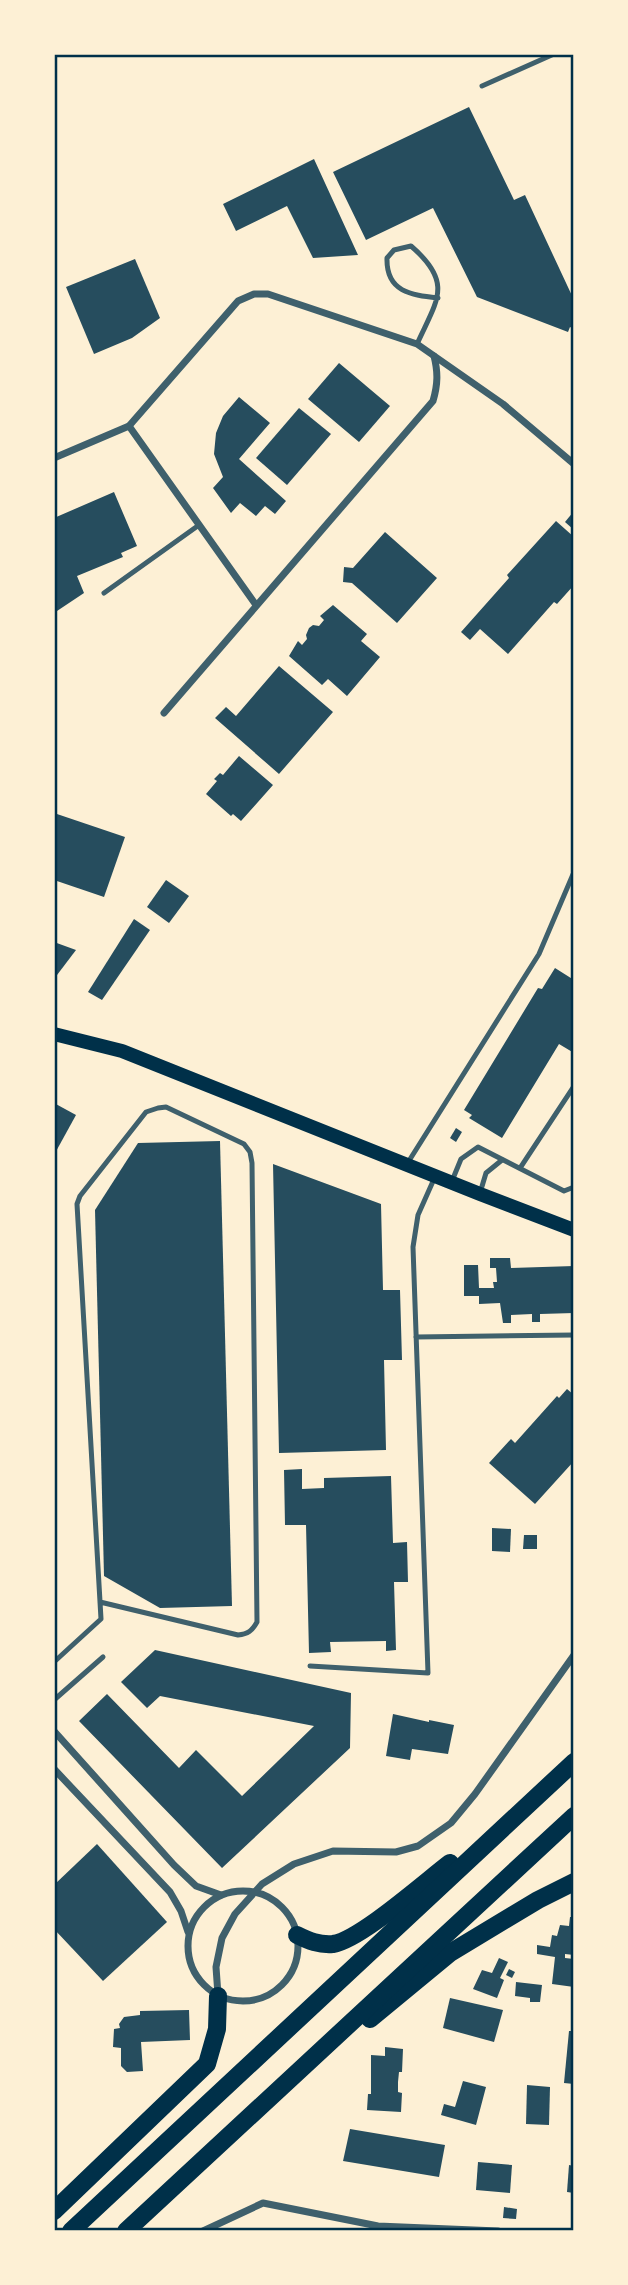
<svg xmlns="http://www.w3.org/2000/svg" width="628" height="2285" font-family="'Asap Condensed',sans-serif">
  <rect width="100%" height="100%" fill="#fdf0d5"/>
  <!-- building -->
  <g fill="#264d5e">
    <path d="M469,107L514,200L525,195L574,300V329L570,327L568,332L477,297L433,208L366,240L333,172Z"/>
    <path d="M314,159L358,255L313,258L287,206L236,231L223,204Z"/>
    <path d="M135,259L160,318L132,338L94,354L66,287Z"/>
    <path d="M339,363L390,406L359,442L308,399Z"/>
    <path d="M239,397L270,423L239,459L286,501L275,514L265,506L256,516L240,503L231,513L213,488L223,477L214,454L216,433L223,416Z"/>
    <path d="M299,408L331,434L287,485L256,458Z"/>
    <path d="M114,492L137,546L121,553L123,557L77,576L84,593L54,613V518Z"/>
    <path d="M574,511V530L565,522Z"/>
    <path d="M556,521L574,537V585L557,604L554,602L508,654L480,629L470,640L461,632L509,578L507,575Z"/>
    <path d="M385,532L437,578L397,623L352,583L343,582L344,567L353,568Z"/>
    <path d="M333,605L367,634L361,641L380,657L347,696L328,679L322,685L289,656L298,641L302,645L307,639L306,635L309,628L313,625L319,626L324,620L320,616Z"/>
    <path d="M279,666L333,712L279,774L215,718L226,707L236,716Z"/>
    <path d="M239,756L273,785L241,821L233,814L231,816L206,794L217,781L214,779L220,773L223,775Z"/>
    <path d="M54,813L125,837L104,897L54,880Z"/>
    <path d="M166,880L189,896L169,923L147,907Z"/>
    <path d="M134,919L150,930L102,1000L88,992Z"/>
    <path d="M54,942L76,950L54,979Z"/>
    <path d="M555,968L574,980V1053L559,1044L502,1138L469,1118L472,1115L464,1110L538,988L542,989Z"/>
    <path d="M54,1103L76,1115L54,1155Z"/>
    <path d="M456,1128L462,1132L456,1142L450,1138Z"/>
    <path d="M220,1141L232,1606L160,1608L104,1576L95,1210L138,1143Z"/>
    <path d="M273,1164L381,1204L383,1290H400L402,1360H384L386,1450L279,1453Z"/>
    <path d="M490,1258H510L511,1268L574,1266V1313L540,1314V1322H532V1314L511,1315V1323H503L500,1303L479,1304V1296H464V1265H478L479,1288H494L493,1282H497L496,1268H490Z"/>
    <path d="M567,1389L574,1395V1461L535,1504L489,1463L511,1439L515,1443L557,1396L559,1398Z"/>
    <path d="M302,1469V1489L324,1488V1478L391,1476L393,1543L407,1542L408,1582H394L396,1650L386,1651V1641L330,1642L331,1652L309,1653L306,1525H285L284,1470Z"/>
    <path d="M492,1528L511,1529L510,1552L492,1551Z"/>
    <path d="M524,1535H537V1549H523Z"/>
    <path d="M155,1650L351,1693L350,1748L222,1868L79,1721L107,1694L179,1768L196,1750L242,1796L314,1726L160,1696L147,1708L121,1682Z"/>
    <path d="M393,1714L429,1722V1720L454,1725L448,1754L412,1749L410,1760L386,1756Z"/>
    <path d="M97,1844L167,1922L103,1981L54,1929V1885Z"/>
    <path d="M570,1917H574V1955L565,1954V1958L574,1959V1987L552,1984L555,1957L537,1954V1945L550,1947L552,1935L557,1936L560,1925L569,1926Z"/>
    <path d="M499,1958L508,1962L500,1978L504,1980L497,1998L473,1989L482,1970L492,1973Z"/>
    <path d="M509,1969L515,1972L512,1978L506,1975Z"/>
    <path d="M516,1982L542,1985L540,2002H530V1998L515,1996Z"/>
    <path d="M450,1998L503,2010L494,2042L443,2028Z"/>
    <path d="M189,2010L190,2040L141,2042L143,2071L127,2072L121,2066V2048L113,2047L114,2029L120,2028L119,2024L124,2017L140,2015V2011Z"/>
    <path d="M569,2031H574V2084L564,2083Z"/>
    <path d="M385,2047L403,2049L402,2072H399L398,2082V2092L402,2093L401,2112L367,2110L368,2094H371V2055L385,2056Z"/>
    <path d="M463,2081L486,2087L476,2125L441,2115L444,2104L455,2107Z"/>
    <path d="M527,2085L550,2087L549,2125L526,2124Z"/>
    <path d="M350,2129L445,2145L439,2177L343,2161Z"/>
    <path d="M478,2162L512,2165L510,2193L476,2190Z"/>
    <path d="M569,2165L574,2166V2193L567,2192Z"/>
    <path d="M504,2207L517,2209L516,2219L503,2218Z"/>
  </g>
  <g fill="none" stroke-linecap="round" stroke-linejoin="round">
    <!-- service -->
    <g stroke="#3f606c" stroke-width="5">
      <path d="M482,86L554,54"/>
      <path d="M417,344C437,300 454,283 411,246L394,250L387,258C386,292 411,295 438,298"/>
      <path d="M104,593L199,525"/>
      <path d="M407,1164L539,954L574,872"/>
      <path d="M520,1168L574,1086"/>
      <path d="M452,1181L461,1159L478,1147L564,1191L574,1187"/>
      <path d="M480,1193L486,1173L502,1160"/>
      <path d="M416,1337L574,1335"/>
      <path d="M54,1662L101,1619L77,1204L80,1196L146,1112L158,1108L166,1107L244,1144L250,1152L252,1163L257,1622C252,1631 248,1634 238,1635L100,1602"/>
      <path d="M310,1666L428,1673L413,1247L418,1215L434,1179"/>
      <path d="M54,1700L103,1657"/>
    </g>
    <!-- minor -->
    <g stroke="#3f606c" stroke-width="7">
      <path d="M129,426L256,605"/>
      <path d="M54,458L129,426L238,301L254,294H268L417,344L503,404L574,464"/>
      <path d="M164,713L433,401C438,384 438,372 434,356"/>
      <path d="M54,1731L174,1865L196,1886L221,1895"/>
      <path d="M54,1769L170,1892L181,1911L188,1932"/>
      <circle cx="243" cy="1946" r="55"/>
      <path d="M218,1995L216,1967L222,1938L235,1914L262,1884L294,1864L333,1851L396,1852L418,1846L451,1823L475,1794L574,1655"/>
      <path d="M203,2231L263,2203L378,2226L498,2231"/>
    </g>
    <!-- secondary -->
    <path stroke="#003049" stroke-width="14" d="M54,1034L122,1051L480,1194L574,1230"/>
    <!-- trunk -->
    <g stroke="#003049" stroke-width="18">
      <path d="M297,1935C309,1941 319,1945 333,1944C360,1940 426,1881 450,1863"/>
      <path d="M370,2019L450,1953L538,1900L574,1882"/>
      <path d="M54,2211L207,2064L217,2029L218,1996"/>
      <path d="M71,2231L574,1762"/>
      <path d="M126,2231L574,1816"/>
    </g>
  </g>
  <!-- border -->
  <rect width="628" height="2285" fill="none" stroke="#fdf0d5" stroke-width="112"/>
  <rect x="56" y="56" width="516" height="2173" fill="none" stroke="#003049" stroke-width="2.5"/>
</svg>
